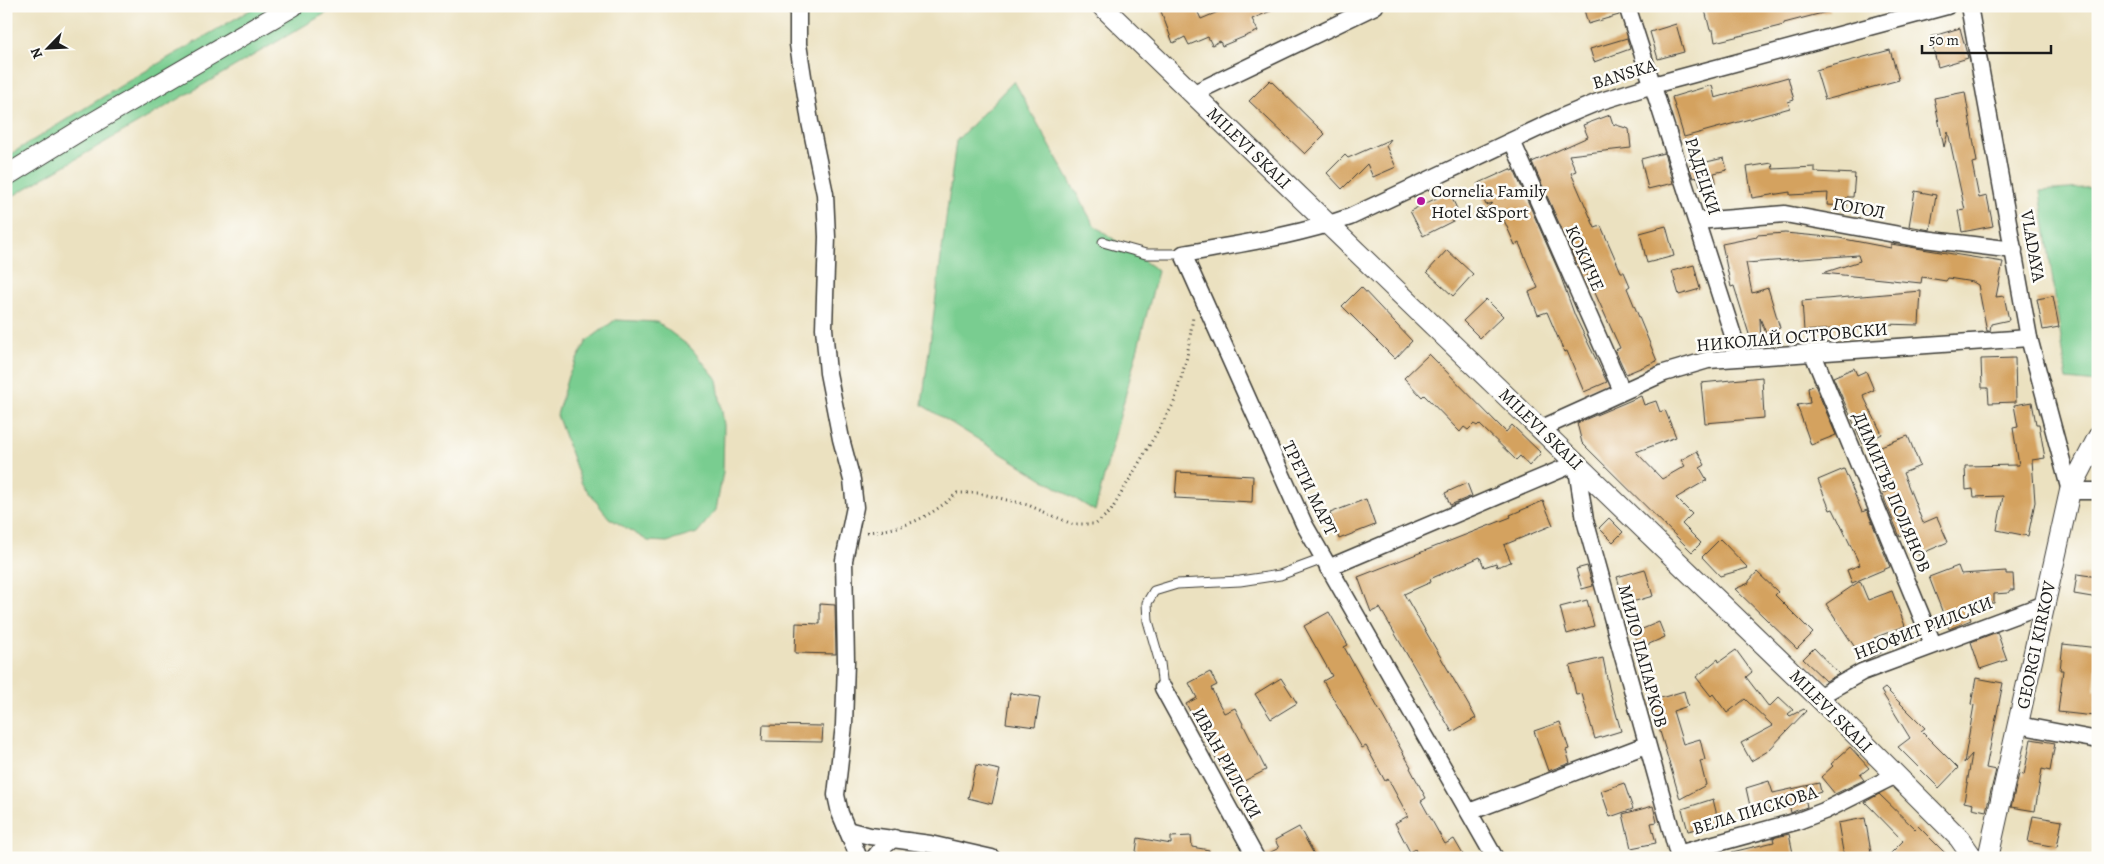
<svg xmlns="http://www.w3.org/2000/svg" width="2104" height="864" font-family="Alegreya,serif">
  <rect width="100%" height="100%" fill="#fdfcf7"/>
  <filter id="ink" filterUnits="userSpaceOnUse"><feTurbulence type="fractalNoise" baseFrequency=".02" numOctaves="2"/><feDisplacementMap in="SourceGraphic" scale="10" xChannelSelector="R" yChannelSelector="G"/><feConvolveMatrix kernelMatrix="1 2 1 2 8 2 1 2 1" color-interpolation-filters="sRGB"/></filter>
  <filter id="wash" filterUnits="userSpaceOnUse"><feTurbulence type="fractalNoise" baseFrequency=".0096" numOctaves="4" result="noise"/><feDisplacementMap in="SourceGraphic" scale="20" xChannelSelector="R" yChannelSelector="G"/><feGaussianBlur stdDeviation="1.12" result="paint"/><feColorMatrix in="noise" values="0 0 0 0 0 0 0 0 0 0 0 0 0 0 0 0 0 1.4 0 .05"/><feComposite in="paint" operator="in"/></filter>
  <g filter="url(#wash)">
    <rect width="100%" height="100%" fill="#ebe1c0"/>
    <!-- green -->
    <g fill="#79cd90" stroke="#4a7456">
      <path d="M257,6H338L6,200V157L127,82Z"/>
      <path d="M1014,81L1094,225L1158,271L1095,511L922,405L956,141Z"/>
      <path d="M2098,187V383L2067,380L2040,191Z"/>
      <path d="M615,320L657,322L690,347L717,379L724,425L723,472L716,510L697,533L667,542L648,541L609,518L582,484L557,415L568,376L587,341Z"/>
    </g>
    <g id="blocks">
      <!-- building -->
      <g fill="#d4a25f">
        <path d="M1159,6H1195L1201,19L1232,6H1282L1252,19L1258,31L1222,46L1220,41L1212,45L1208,37L1189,45L1185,37L1173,43Z"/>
        <path d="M1583,6H1617L1619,15L1588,24Z"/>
        <path d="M1704,6H1829L1830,11L1784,23V25L1715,42L1713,30H1710Z"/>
        <path d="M1676,24L1684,52L1658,59L1650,32Z"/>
        <path d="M1960,28L1968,58L1938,67L1930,37Z"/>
        <path d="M1627,38L1630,49L1594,62L1590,49Z"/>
        <path d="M1890,50L1899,80L1825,100L1816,70Z"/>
        <path d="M1788,77L1794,100L1788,102L1790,108L1684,137L1672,97L1712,85L1715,98Z"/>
        <path d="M1270,80L1325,134L1305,154L1249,101Z"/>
        <path d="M1965,92L1977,162L1972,163L1979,198L1987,196L1993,226L1962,232L1958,211L1965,210L1948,132L1944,147L1934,98Z"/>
        <path d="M1610,115L1613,124L1629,129L1631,148L1569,155L1576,171L1571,173L1595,228L1601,226L1621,272H1624L1630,286L1627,288L1657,361L1626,374L1615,350L1620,348L1581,262L1577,264L1532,162L1588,137L1583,125Z"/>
        <path d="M1391,139L1386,146L1396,167L1373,177L1367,164L1342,189L1327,173L1345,155L1348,158Z"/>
        <path d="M1664,153L1673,183L1648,189L1641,159Z"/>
        <path d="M1724,158L1727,170L1714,173L1716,182L1700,186L1698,177L1693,178L1689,166Z"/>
        <path d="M1772,163L1773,169L1815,167V172L1855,174L1853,197H1847V206L1827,205L1828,193L1790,195V192L1752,198L1747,167Z"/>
        <path d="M1510,169L1511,171L1514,170L1559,272L1575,316L1607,382L1584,392L1567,351L1564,352L1547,312L1538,315L1529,292L1538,288L1519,243L1515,245L1499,209L1476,219L1492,203L1486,205L1477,184Z"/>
        <path d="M1915,191L1936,195L1930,230L1909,226Z"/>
        <path d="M1449,192L1461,217L1423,236L1410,211Z"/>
        <path d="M1666,226L1674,256L1647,263L1640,233Z"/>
        <path d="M1785,233L1839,238L1891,248V244L2003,262L1996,297L2004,296L2009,320L1991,324L1990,331H1987L1978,285L1973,282L1948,278L1946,281L1922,277L1921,283L1823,273L1860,261L1858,255L1746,263L1752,293L1768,288L1780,328L1766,333L1760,318L1761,346L1753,347L1734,286L1731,287L1722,244L1757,237V235Z"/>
        <path d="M1447,250L1473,274L1453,296L1427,272Z"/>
        <path d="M1694,265L1700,289L1679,295L1672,271Z"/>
        <path d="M1361,287L1412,341L1395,359L1342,306Z"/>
        <path d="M1921,291L1919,325L1883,324V326L1804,331L1802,301Z"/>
        <path d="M2053,296L2059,327L2043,330L2037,299Z"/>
        <path d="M1486,299L1503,316L1480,338L1463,321Z"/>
        <path d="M1429,354L1506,432L1512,425L1541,453L1529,466L1520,456L1516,460L1479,424L1477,426L1474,424L1468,430L1464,427L1460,432L1424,395L1422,397L1404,378Z"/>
        <path d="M2015,358L2016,402L1989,403L1988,388H1982L1981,359Z"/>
        <path d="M1854,368L1857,375L1866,371L1874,390L1863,395L1882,434L1863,444L1833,377Z"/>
        <path d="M1762,377L1764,418L1705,423L1701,383Z"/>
        <path d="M1815,385L1836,435L1811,445L1797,405L1810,403L1808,388Z"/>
        <path d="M1641,396L1644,405L1656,401L1660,412L1665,410L1676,437L1636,452L1662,479L1685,466L1681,460L1697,451L1705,465L1700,468L1707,480L1676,498L1692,514L1682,524L1701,543L1692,552L1582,443L1577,423Z"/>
        <path d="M2032,402L2036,424H2039L2045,458L2032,460L2035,502L2028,536L1997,530L2003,496L1974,497L1973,489L1966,490L1965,466L2019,465L2013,428L2018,427L2014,405Z"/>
        <path d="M1908,436L1920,466L1903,473L1923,523L1937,517L1948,542L1918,555L1908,533L1900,537L1885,501L1883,493L1894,489L1878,447Z"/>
        <path d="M1844,469L1862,512L1867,510L1890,567L1852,583L1847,570L1860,565L1833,509L1830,510L1818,480Z"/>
        <path d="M1177,472L1253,476L1252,502L1175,498Z"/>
        <path d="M1467,483L1472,496L1450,505L1445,493Z"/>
        <path d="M1366,499L1375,525L1339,539L1330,513Z"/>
        <path d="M1543,501L1553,525L1504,545L1511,562L1497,567L1496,563L1484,567L1480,557L1430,579L1431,582L1404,594L1476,718L1452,732L1380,608L1371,612L1358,577L1511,517L1510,515Z"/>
        <path d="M1609,518L1623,532L1613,542L1599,528Z"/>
        <path d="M1720,539L1748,568L1720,576L1702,557Z"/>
        <path d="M1587,566L1593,586L1582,589L1576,569Z"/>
        <path d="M1958,566L1961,574L2006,571V574H2013L2014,590H2010L2008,593L1994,594V603L1965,604L1971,620L1949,629L1929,577Z"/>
        <path d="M1645,569L1653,596L1625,604L1617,577Z"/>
        <path d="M1757,572L1778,592L1775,595L1813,633L1797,649L1735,589L1749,583V581Z"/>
        <path d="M2077,574L2098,577V598L2074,594Z"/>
        <path d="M1860,581L1868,600L1892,591L1905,626L1874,638L1882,652L1864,661L1826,604Z"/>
        <path d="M1587,600L1594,626L1567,634L1560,607Z"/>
        <path d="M820,604L835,605L836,654L795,653L796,623L820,624Z"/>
        <path d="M1329,612L1348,645L1344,647L1411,767L1410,768L1426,798L1421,801L1445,844L1454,839L1465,858H1420L1416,849L1410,852L1395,823L1408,816L1388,779L1385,781L1366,746L1362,748L1323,681L1332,676L1304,626Z"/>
        <path d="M1659,622L1665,637L1640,648L1633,633Z"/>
        <path d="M1997,632L2007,660L1980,669L1971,642Z"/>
        <path d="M2063,644L2098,648L2094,690L2097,691L2094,716L2058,712L2063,670H2060Z"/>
        <path d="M1814,648L1839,674L1826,681L1803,659Z"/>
        <path d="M1736,650L1752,672L1746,677L1769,707L1779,697L1793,710L1788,714L1790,716L1804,709L1806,711L1768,751L1751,761L1741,743L1773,726L1745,699L1727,713L1713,694L1711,696L1696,677L1718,659L1719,662Z"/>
        <path d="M1603,658L1609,688L1621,731L1595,739L1582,694L1576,695L1570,666Z"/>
        <path d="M1210,672L1217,685L1211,688L1224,713L1235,708L1266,770L1232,787L1186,704L1197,698L1189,683Z"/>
        <path d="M1281,678L1297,703L1271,719L1255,694Z"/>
        <path d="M1976,678L2003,683L1986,768L1996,770L1986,811L1972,808L1973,804L1964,802L1972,754L1964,763L1974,705L1971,704Z"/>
        <path d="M1885,688L1925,728L1921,731L1958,768L1939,788L1898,747L1910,738L1881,691Z"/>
        <path d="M1684,691L1688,706L1673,711L1683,744L1700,739L1705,760L1700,761L1706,785L1680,799L1651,701Z"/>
        <path d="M1010,693L1040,697L1035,727L1006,723Z"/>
        <path d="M1560,722L1569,749L1566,750L1570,763L1548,771L1534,731Z"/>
        <path d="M763,725L823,726L822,742L762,741Z"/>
        <path d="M2031,739L2055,743L2050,771L2042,769L2035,811L2011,807L2019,774L2024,775Z"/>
        <path d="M1850,747L1869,768L1860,775L1864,780L1835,794L1821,777L1833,766L1831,764Z"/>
        <path d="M976,765L1000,770L992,804L968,798Z"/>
        <path d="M1769,781L1773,793L1819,783L1821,792L1805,797L1807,807L1795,811L1791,813L1789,803L1752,815L1746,788Z"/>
        <path d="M1624,783L1633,809L1610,817L1601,791Z"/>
        <path d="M1879,794L1915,829L1918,826L1950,858H1886L1903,841L1865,802Z"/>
        <path d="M1713,799L1719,824L1688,831L1682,809Z"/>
        <path d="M1653,806L1657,822L1651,823L1656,843L1631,848L1623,814Z"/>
        <path d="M2033,816L2062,821L2057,847L2028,842Z"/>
        <path d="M1865,818L1871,852L1844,857L1838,823Z"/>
        <path d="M1299,827L1316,858H1266L1265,855L1279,848L1275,840Z"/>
        <path d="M1789,834L1794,858H1733L1732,852L1774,842L1773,838Z"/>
        <path d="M1191,836L1192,847L1209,850L1208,858H1135L1138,838L1171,844V837Z"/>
      </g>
    </g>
  </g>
  <g filter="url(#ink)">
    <use href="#blocks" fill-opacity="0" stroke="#3b3a35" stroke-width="1"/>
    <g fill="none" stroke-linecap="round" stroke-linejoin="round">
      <!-- service casing -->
      <g stroke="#3b3a35" stroke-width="11">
        <g id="service">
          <path d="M1103,242L1146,254H1183"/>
          <path d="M1163,688L1160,663L1148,621L1147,603L1154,591L1177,584L1240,581L1280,575L1323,559"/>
        </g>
      </g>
      <!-- minor casing -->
      <g stroke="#3b3a35" stroke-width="19">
        <g id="minor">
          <path d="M798,6V44L810,122L825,194L827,237L824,328L828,373L841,439L852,480L855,507L844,560L846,662L844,725L836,795L840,813L859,858"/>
          <path d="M1627,6L1740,357"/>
          <path d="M1969,6L2029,338L2070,491H2098"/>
          <path d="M1192,94L1375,6"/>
          <path d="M1512,141L1622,391"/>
          <path d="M1697,221L1785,214L1916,238L2014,250"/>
          <path d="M1813,354L1933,644"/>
          <path d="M1540,429L1664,373L1708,360L2029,338"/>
          <path d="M1328,568L1576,463L1585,520L1679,858"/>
          <path d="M1163,688L1256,858"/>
          <path d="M1818,697L1862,672L2045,604"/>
          <path d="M2018,725L2098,740"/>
          <path d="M1469,812L1646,745"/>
          <path d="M847,830L870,836L930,844L992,858"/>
          <path d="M1678,854L1798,821L1824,811L1896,775"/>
          <path d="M874,858L882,848L894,838"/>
          <path d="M1495,858L1304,524L1183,254C1239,244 1296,236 1350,217L1562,117L1598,102L1653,85L1947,6"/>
        </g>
      </g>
      <!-- tertiary casing -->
      <g stroke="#3b3a35" stroke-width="22">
        <g id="tertiary">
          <path d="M1102,6L1818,697L1959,838L1973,858"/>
          <path d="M6,176L84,128L293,6"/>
          <path d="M1988,858L2070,491L2098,437"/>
        </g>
      </g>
      <!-- path -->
      <path stroke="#3b3a35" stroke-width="3" stroke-dasharray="1 4" stroke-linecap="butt" d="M867,532C905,529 929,518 957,493H978L1028,505L1072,524H1096L1111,511L1174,403L1187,357L1193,317"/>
      <!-- service -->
      <use href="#service" stroke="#fff" stroke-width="9"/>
      <!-- minor -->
      <use href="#minor" stroke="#fff" stroke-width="16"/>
      <!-- tertiary -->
      <use href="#tertiary" stroke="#fff" stroke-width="20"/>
    </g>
  </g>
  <!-- markers -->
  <circle fill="#b5179e" stroke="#fdfcf7" stroke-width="2" cx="1421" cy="201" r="5"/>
  <g text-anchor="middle" stroke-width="5" stroke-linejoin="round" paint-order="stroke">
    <!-- street labels -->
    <g font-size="18" fill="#1c1c1c" stroke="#fdfcf7">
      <text transform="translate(1624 74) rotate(-17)" y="6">BANSKA</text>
      <text transform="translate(1249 148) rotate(44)" y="6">MILEVI SKALI</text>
      <text transform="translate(1703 176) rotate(72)" y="6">РАДЕЦКИ</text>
      <text transform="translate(1859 208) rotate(10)" y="6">ГОГОЛ</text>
      <text transform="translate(2033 246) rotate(80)" y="6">VLADAYA</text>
      <text transform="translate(1585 258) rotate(66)" y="6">КОКИЧЕ</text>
      <text transform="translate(1792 337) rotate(-5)" y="6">НИКОЛАЙ ОСТРОВСКИ</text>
      <text transform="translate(1541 429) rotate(44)" y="6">MILEVI SKALI</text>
      <text transform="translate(1310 488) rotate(64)" y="6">ТРЕТИ МАРТ</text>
      <text transform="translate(1892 492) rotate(67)" y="6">ДИМИТЪР ПОЛЯНОВ</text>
      <text transform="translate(1923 628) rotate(-21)" y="6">НЕОФИТ РИЛСКИ</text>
      <text transform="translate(2036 645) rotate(-78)" y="6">GEORGI KIRKOV</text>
      <text transform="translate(1643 656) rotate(75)" y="6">МИЛО ПАПАРКОВ</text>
      <text transform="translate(1831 711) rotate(45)" y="6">MILEVI SKALI</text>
      <text transform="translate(1227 763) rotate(61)" y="6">ИВАН РИЛСКИ</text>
      <text transform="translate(1755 810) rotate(-17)" y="6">ВЕЛА ПИСКОВА</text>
    </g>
    <!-- poi labels -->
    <g font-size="18" fill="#1c1c1c" stroke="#fdfcf7" text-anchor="start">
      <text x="1431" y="197">Cornelia Family<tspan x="1431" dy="21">Hotel &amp;Sport</tspan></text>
    </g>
  </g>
  <!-- margin -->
  <rect width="2104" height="864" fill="none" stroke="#fdfcf7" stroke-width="25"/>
  <!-- north arrow -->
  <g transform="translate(48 48) rotate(246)" stroke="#fdfcf7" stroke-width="4" paint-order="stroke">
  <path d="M0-4L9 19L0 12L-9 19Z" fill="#1c1c1c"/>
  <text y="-8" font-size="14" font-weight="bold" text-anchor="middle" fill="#1c1c1c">N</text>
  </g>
  <!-- scale -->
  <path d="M1922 45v8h129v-8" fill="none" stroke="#1c1c1c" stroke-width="2.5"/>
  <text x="1929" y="45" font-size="15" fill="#1c1c1c" stroke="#fdfcf7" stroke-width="4" paint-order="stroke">50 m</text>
</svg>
